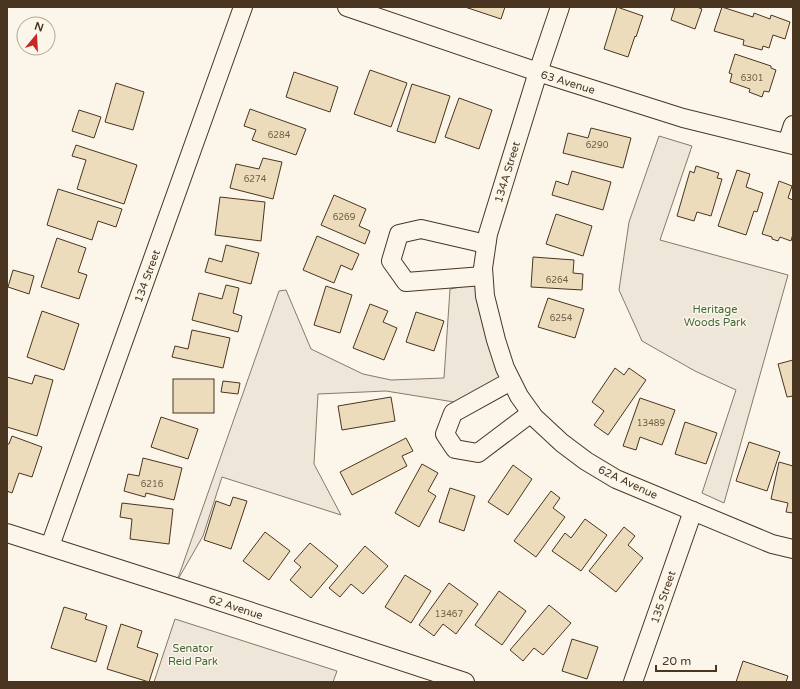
<svg xmlns="http://www.w3.org/2000/svg" width="800" height="689" font-family="'Varela Round',sans-serif">
  <rect width="100%" height="100%" fill="#fbf6e9"/>
  <!-- green -->
  <g fill="#ede6d9" stroke="#887966">
    <path d="M659,136L692,146L660,240L788,275L724,503L702,493L736,390L695,371L642,341L619,290L629,222Z"/>
    <path d="M475,284L504,379L454,402L386,391L318,394L314,464L341,515L222,477L203,536L177,581L279,291L286,290L311,349L363,374L391,380L444,378L450,289Z"/>
    <path d="M175,619L337,671L333,682H154Z"/>
  </g>
  <!-- building -->
  <g fill="#ecdcbc" stroke="#4a3520">
    <path d="M465,7H505L501,19Z"/>
    <path d="M617,7L643,16L636,37L635,36L628,57L604,49Z"/>
    <path d="M675,7H697L702,9L695,29L671,20Z"/>
    <path d="M722,7L753,17L754,13L770,19L771,15L790,22L785,39L773,35L769,48L763,46L762,50L743,45L744,40L714,31Z"/>
    <path d="M735,54L771,66V68L776,70L769,92L764,91L762,97L749,92L750,89L730,82L732,74L729,73Z"/>
    <path d="M370,70L407,83L391,127L354,114Z"/>
    <path d="M294,72L338,87L330,112L286,97Z"/>
    <path d="M116,83L144,92L133,130L105,122Z"/>
    <path d="M412,84L450,96L435,143L397,131Z"/>
    <path d="M459,98L492,110L479,149L445,137Z"/>
    <path d="M250,109L306,129L296,155L252,140L256,130L244,126Z"/>
    <path d="M79,110L101,117L94,138L72,131Z"/>
    <path d="M591,128L631,138L623,168L563,153L568,133L588,138Z"/>
    <path d="M76,145L137,165L124,204L77,189L86,160L72,156Z"/>
    <path d="M263,158L282,162L273,199L230,188L236,164L259,169Z"/>
    <path d="M696,166L719,173L717,178L722,179L711,216L697,212L694,221L677,216L690,171L694,173Z"/>
    <path d="M737,170L750,174L746,187L763,193L757,212L754,211L746,235L718,226Z"/>
    <path d="M572,171L611,182L603,210L552,195L556,181L568,185Z"/>
    <path d="M779,181L792,186L788,198L793,200V234L791,241L780,237L778,241L772,239V237L762,234Z"/>
    <path d="M58,189L122,209L116,227L98,221L92,240L47,225Z"/>
    <path d="M334,195L366,209L359,226L370,231L365,244L321,225Z"/>
    <path d="M220,197L265,202L261,241L215,235Z"/>
    <path d="M556,214L592,226L583,256L546,244Z"/>
    <path d="M317,236L359,254L352,270L341,265L334,283L303,270Z"/>
    <path d="M57,238L86,248L78,272L87,275L79,299L41,287Z"/>
    <path d="M226,245L259,253L251,284L205,272L209,258L222,262Z"/>
    <path d="M533,257L574,260L573,273L583,274L582,290L531,287Z"/>
    <path d="M13,270L34,276L29,294L8,287Z"/>
    <path d="M226,285L239,288L233,313L242,316L238,332L192,320L199,293L222,299Z"/>
    <path d="M326,286L352,295L340,333L314,325Z"/>
    <path d="M548,298L584,309L575,338L538,327Z"/>
    <path d="M370,304L388,311L383,322L397,328L384,360L353,348Z"/>
    <path d="M42,311L79,324L64,370L27,357Z"/>
    <path d="M416,312L444,321L434,351L406,342Z"/>
    <path d="M192,330L230,338L223,368L172,357L175,346L188,349Z"/>
    <path d="M793,360V396L787,397L778,364Z"/>
    <path d="M615,368L624,375L629,368L646,380L608,435L594,425L604,411L592,402Z"/>
    <path d="M35,375L53,380L37,436L7,427V377L32,384Z"/>
    <rect x="173" y="379" width="41" height="34"/>
    <path d="M223,381L240,383L238,394L221,392Z"/>
    <path d="M391,397L395,421L342,430L338,406Z"/>
    <path d="M640,398L675,410L662,445L640,437L636,450L623,446Z"/>
    <path d="M161,417L198,429L188,459L151,447Z"/>
    <path d="M685,422L717,433L706,464L675,454Z"/>
    <path d="M12,436L42,447L32,477L19,473L12,493L7,491V444H9Z"/>
    <path d="M406,438L413,451L402,456L407,466L352,495L340,472Z"/>
    <path d="M749,442L780,452L767,491L736,481Z"/>
    <path d="M143,458L182,468L174,500L146,493L145,497L124,491L128,474L139,476Z"/>
    <path d="M779,462L793,466V513L786,512L788,503L771,499Z"/>
    <path d="M422,464L438,473L428,491L436,496L419,527L395,513Z"/>
    <path d="M513,465L532,479L508,515L488,502Z"/>
    <path d="M450,488L475,496L464,531L439,522Z"/>
    <path d="M551,491L560,498L553,508L565,517L536,557L514,541Z"/>
    <path d="M233,497L247,501L231,549L204,540L216,501L230,506Z"/>
    <path d="M122,503L173,509L169,544L130,539L132,519L120,517Z"/>
    <path d="M585,519L607,535L581,571L552,551L565,533L571,538Z"/>
    <path d="M624,527L635,536L628,545L643,558L616,592L589,571Z"/>
    <path d="M265,532L290,551L269,580L243,561Z"/>
    <path d="M310,543L338,566L311,598L290,580L301,567L294,561Z"/>
    <path d="M365,546L388,566L363,594L351,584L340,597L329,588Z"/>
    <path d="M405,575L431,591L411,623L385,607Z"/>
    <path d="M449,583L478,604L456,634L443,624L434,636L419,625Z"/>
    <path d="M499,591L526,611L502,645L475,625Z"/>
    <path d="M549,605L571,623L543,655L534,648L523,661L510,650Z"/>
    <path d="M64,607L87,614L85,619L107,626L96,662L51,648Z"/>
    <path d="M121,624L142,631L137,647L158,654L149,682L107,669Z"/>
    <path d="M572,639L598,647L587,679L562,671Z"/>
    <path d="M743,661L788,676L786,682H736Z"/>
  </g>
  <g fill="none" stroke-linecap="round" stroke-linejoin="round">
    <!-- minor casing -->
    <g stroke="#4a3520" stroke-width="20">
      <g id="minor">
        <path d="M347,7L538,72L683,118L793,145"/>
        <path d="M560,7L538,72L488,234L483,268L485,296L496,340L505,368L519,396L534,417L562,443L586,461L616,479L772,544L793,549"/>
        <path d="M787,143L793,125"/>
        <path d="M483,276L406,282L391,261L399,234L421,229L486,244"/>
        <path d="M511,381L453,413L445,434L455,449L478,453L531,413"/>
        <path d="M7,533L182,589L465,682"/>
        <path d="M50,546L243,7"/>
        <path d="M633,682L693,511"/>
      </g>
    </g>
    <!-- minor -->
    <use href="#minor" stroke="#fbf6e9" stroke-width="18"/>
  </g>
  <g text-anchor="middle" stroke-width="3" stroke-linejoin="round" paint-order="stroke">
    <!-- number labels -->
    <g font-size="9" fill="#725f47">
      <text x="752" y="81">6301</text>
      <text x="279" y="138">6284</text>
      <text x="597" y="148">6290</text>
      <text x="255" y="182">6274</text>
      <text x="344" y="220">6269</text>
      <text x="557" y="283">6264</text>
      <text x="561" y="321">6254</text>
      <text x="651" y="426">13489</text>
      <text x="152" y="487">6216</text>
      <text x="449" y="617">13467</text>
    </g>
    <!-- street labels -->
    <g font-size="11" fill="#4a3520" stroke="#fbf6e9">
      <text transform="translate(568 82) rotate(17)" y="4">63 Avenue</text>
      <text transform="translate(507 172) rotate(-73)" y="4">134A Street</text>
      <text transform="translate(147 276) rotate(-70)" y="4">134 Street</text>
      <text transform="translate(628 482) rotate(25)" y="4">62A Avenue</text>
      <text transform="translate(663 597) rotate(-71)" y="4">135 Street</text>
      <text transform="translate(236 607) rotate(18)" y="4">62 Avenue</text>
    </g>
    <!-- park labels -->
    <g font-size="11" fill="#436837" stroke="#fbf6e9">
      <text x="715" y="313">Heritage<tspan x="715" dy="13">Woods Park</tspan></text>
      <text x="193" y="652">Senator<tspan x="193" dy="13">Reid Park</tspan></text>
    </g>
  </g>
  <!-- border -->
  <rect width="800" height="689" fill="none" stroke="#4a3520" stroke-width="16"/>
  <!-- north arrow -->
  <g transform="translate(36 36) rotate(18)"><circle r="19" fill="#fbf6e9" stroke="#b4a999"/>
  <path d="M0-3L7 15L0 10L-7 15Z" fill="#c62828"/>
  <text y="-6" font-size="11" font-weight="bold" text-anchor="middle" fill="#4a3520">N</text>
  </g>
  <!-- scale -->
  <path d="M656 665v6h60v-6" fill="none" stroke="#4a3520" stroke-width="2"/>
  <text x="662" y="665" font-size="12" fill="#4a3520" stroke="#fbf6e9" stroke-width="3" paint-order="stroke">20 m</text>
</svg>
